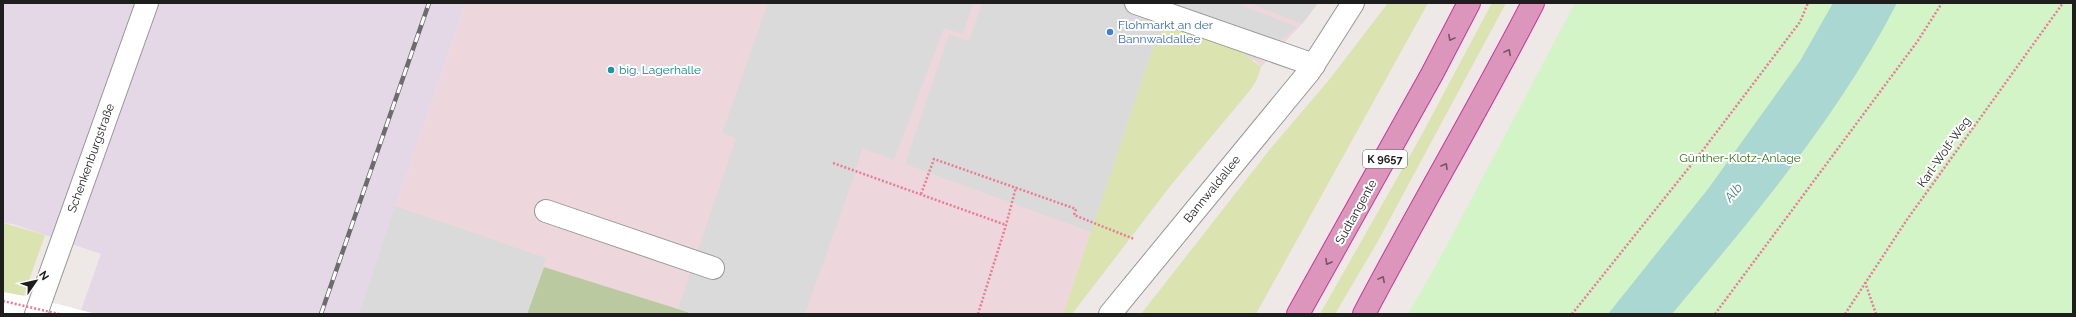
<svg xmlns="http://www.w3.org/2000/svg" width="2076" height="317" font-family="Raleway,sans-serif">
  <rect width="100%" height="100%" fill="#eee8e6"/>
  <!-- commercial -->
  <path fill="#edd7dd" d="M466,3H1318L1302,24L1261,67L1254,60L1156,38L1063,314H693L544,267L527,314H359Z"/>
  <!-- industrial -->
  <path fill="#e4d8e7" d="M3,3H466L359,314H99L81,310L101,254L13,224L3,223Z"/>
  <!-- grass -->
  <g fill="#dbe3b1">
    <path d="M1388,3H1428L1256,314H1141L1271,148L1329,80Z"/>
    <path d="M1492,3H1506L1378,241L1335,314H1320L1420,138Z"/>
    <path d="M1172,27L1239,50L1261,67L1257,79L1251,89L1171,185L1072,314H1063L1156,38L1164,29Z"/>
    <path d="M3,223L45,235L17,314H3Z"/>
  </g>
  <!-- forest -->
  <path fill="#bac99f" d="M544,267L678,309L693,314H527Z"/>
  <!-- park -->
  <path fill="#d3f4c7" d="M1575,3H2073V314H1408L1438,262Z"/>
  <!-- parking -->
  <g fill="#dadada">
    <path d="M768,3H973L963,34L944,28L894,160L862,148L853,179L805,314H693L678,309L736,138L722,133Z"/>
    <path d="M982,3H1236L1297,27L1254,60L1239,50L1178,28L1172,27L1164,29L1156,38L1091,232L905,164L949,34L969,41Z"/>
    <path d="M1249,3H1318L1302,24Z"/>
    <path d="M395,206L546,258L527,314H359Z"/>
  </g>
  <!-- water -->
  <path fill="#abd7d2" d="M1833,3H1897C1838,117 1754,216 1672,314H1608L1708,189L1800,61Z"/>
  <!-- pier -->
  <path fill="#fff" d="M3,292L36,298L95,314H3Z"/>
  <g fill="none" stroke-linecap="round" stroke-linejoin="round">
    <!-- minor casing -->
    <g stroke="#989898" stroke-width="24">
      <g id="minor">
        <path d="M1136,3L1314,65"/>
        <path d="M546,211L713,268"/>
        <path d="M36,314L147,3"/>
        <path d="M1110,314L1309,72L1353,3"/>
      </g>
    </g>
    <!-- highway casing -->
    <g stroke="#c8379a" stroke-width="24">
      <g id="highway">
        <path d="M1298,314L1432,74L1469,3"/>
        <path d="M1364,314C1419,209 1479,108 1533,3"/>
      </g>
    </g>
    <!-- path -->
    <g stroke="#eb7a95" stroke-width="2.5" stroke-dasharray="2 2" stroke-linecap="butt">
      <path d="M833,163L1006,225"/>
      <path d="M921,194L934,159L1076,209L1074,215L1134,239"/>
      <path d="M1865,282L1876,314"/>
      <path d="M978,314L1006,225L1016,187"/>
      <path d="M1572,314L1703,150L1800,22L1808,3"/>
      <path d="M1715,314L1917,42L1942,3"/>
      <path d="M1845,314L1906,221L2063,3"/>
    </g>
    <!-- minor -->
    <use href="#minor" stroke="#fff" stroke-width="22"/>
    <!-- highway -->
    <use href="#highway" stroke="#dd96bb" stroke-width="22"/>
    <!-- rail casing -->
    <g stroke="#6c6c6c" stroke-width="4.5">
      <path id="rail" d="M321,314L429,3"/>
    </g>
    <!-- rail -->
    <use href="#rail" stroke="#fff" stroke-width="3" stroke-dasharray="9" stroke-linecap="butt"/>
    <!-- path-bridge -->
    <path stroke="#eb7a95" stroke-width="2.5" stroke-dasharray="2 2" stroke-linecap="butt" d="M3,301L59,314"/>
  </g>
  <!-- one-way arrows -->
  <defs><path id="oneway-chevron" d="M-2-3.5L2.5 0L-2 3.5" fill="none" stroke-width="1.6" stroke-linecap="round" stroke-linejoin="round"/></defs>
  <g stroke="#745465">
    <use href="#oneway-chevron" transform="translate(1451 38) rotate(118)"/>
    <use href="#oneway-chevron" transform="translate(1508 52) rotate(-62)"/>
    <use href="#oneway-chevron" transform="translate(1445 166) rotate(-60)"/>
    <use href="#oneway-chevron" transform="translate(1328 262) rotate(119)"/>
    <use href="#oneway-chevron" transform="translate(1382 279) rotate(-62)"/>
  </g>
  <!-- markers -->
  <circle fill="#3f7fe0" stroke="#fff" stroke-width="1.5" cx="1110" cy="32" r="4"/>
  <circle fill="#0f9aa8" stroke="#fff" stroke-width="1.5" cx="611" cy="70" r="4"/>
  <g text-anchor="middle" stroke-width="4" stroke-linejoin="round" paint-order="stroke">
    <!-- shield labels -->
    <rect fill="#fff" stroke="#626262" stroke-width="1" x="1363" y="150" width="44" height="18" rx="3"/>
    <g font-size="11" font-weight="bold" fill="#1e1e1e">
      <text x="1385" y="163">K 9657</text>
    </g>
    <!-- shop labels -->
    <g font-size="12" fill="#366cbe" stroke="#fff" text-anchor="start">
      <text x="1118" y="29">Flohmarkt an der<tspan x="1118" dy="14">Bannwaldallee</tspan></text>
    </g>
    <!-- culture labels -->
    <g font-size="12" fill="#0d838f" stroke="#fff" text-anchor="start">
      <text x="619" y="74">big. Lagerhalle</text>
    </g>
    <!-- street labels -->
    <g font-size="12" fill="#1e1e1e" stroke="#fff">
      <text transform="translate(1944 152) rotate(-55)" y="4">Karl-Wolf-Weg</text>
      <text transform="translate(91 158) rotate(-70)" y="4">Schenkenburgstraße</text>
      <text transform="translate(1212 189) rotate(-51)" y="4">Bannwaldallee</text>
      <text transform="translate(1356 212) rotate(-61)" y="4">Südtangente</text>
    </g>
    <!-- park labels -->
    <g font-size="12" fill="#2f7217" stroke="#fff">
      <text x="1740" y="162">Günther-Klotz-Anlage</text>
    </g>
    <!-- water labels -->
    <g font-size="13" font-style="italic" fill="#477d87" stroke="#fff">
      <text transform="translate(1733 192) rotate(-50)" y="5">Alb</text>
    </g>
  </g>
  <!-- border -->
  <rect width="2076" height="317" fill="none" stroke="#1e1e1e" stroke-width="8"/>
  <!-- north arrow -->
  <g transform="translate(36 281) rotate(56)" stroke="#ffffff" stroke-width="3" paint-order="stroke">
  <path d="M0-3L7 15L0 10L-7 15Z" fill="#1e1e1e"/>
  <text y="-6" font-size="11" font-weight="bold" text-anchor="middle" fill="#1e1e1e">N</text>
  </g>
</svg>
